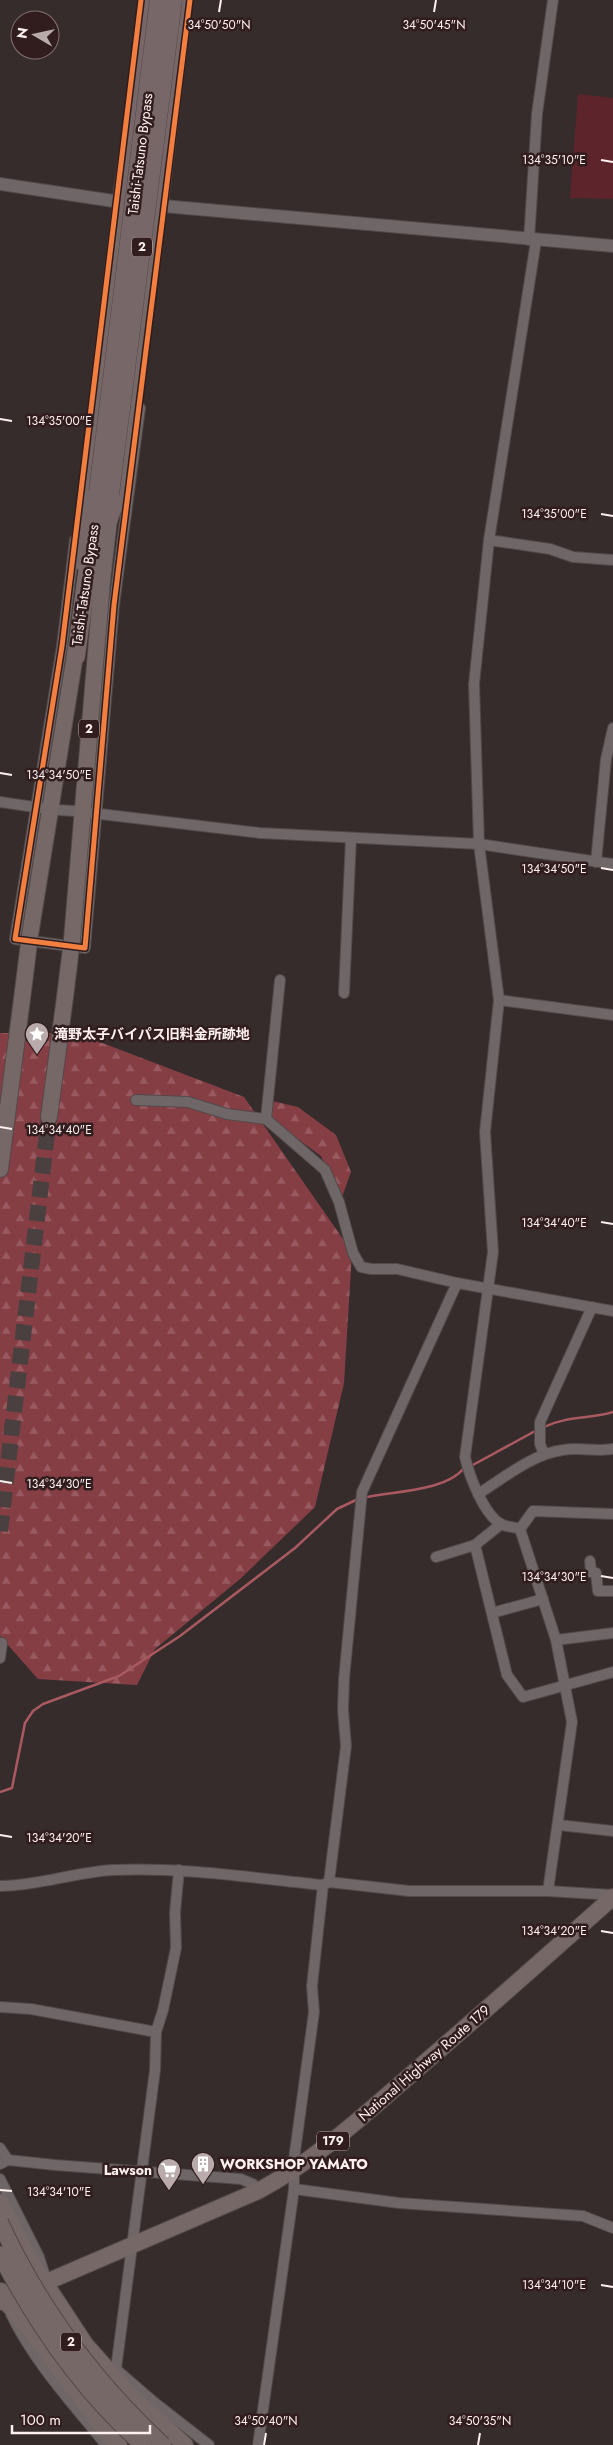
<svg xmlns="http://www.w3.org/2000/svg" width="613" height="2445" font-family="Jost,'Noto Sans JP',sans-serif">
  <defs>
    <pattern id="forest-firs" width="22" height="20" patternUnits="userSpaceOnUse" patternTransform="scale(1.25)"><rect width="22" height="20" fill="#863e45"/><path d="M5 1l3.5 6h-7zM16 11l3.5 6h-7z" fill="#985a60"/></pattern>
  </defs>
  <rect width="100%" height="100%" fill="#372c2c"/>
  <!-- forest -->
  <g fill="url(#forest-firs)">
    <path d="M0,1033H76L244,1097L352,1252L344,1383L315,1507L240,1579L155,1649L137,1685L38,1679L0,1636Z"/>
    <path d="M272,1101L298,1107L336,1135L351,1172L341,1200L321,1156L269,1118Z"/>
  </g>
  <!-- pitch -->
  <path fill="#5d242b" d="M578,94L613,98V199L570,198Z"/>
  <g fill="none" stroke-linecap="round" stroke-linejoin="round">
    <!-- stream -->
    <g stroke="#a95a61" stroke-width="2.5">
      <path d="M544,1427C566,1416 591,1419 613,1412"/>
      <path d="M471,1466L537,1430"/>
      <path d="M363,1498C392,1491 445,1492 464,1468"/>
      <path d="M0,1792L12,1788L25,1723L33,1711L43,1704L119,1676L180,1636L295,1548L337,1509L358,1499"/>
    </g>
    <!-- trunk-tunnel -->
    <path stroke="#4b4040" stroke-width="16" stroke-dasharray="16 8" stroke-linecap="butt" d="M0,1531L49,1117"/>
    <!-- minor casing -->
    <g stroke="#53494a" stroke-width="12">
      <g id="minor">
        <path d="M529,240L537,114L553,0"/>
        <path d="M75,540L62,646L15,939L85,948L114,605L140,408"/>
        <path d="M489,540L550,549L573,557L613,560"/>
        <path d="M0,802L41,808"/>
        <path d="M58,810L76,811"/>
        <path d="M92,813L260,833L479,844L613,864"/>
        <path d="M596,862L606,759L613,728"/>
        <path d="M280,980L266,1119L325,1170L339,1202L353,1253L361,1267L371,1269H397L457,1283L613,1311"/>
        <path d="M344,993L351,838"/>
        <path d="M499,1000L613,1015"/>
        <path d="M136,1100L188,1102L227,1114L266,1119"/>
        <path d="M544,1454L540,1444V1422L592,1307"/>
        <path d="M478,1494C504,1478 532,1454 563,1450C580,1447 597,1452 613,1449"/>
        <path d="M520,1529C515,1527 506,1527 501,1524C484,1515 469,1475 465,1457L493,1252L485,1132L499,1000L479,844L474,684L489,540L536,241"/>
        <path d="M520,1529L556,1640L572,1722L548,1891"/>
        <path d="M520,1529L533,1511L613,1514"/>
        <path d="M475,1545L507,1675L523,1697L613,1672"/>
        <path d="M436,1557L475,1545L501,1524"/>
        <path d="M590,1561L591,1572L596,1573L598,1591H613"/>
        <path d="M492,1613L543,1599"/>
        <path d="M556,1640L613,1633"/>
        <path d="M0,1643H2L0,1658"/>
        <path d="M559,1825L613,1831"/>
        <path d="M329,1882L409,1891H548L613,1895"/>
        <path d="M0,1886C38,1886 75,1872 113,1870C183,1867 253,1878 323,1885"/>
        <path d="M0,2007L31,2009L156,2032"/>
        <path d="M0,2148L8,2160L0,2164"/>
        <path d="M8,2160L55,2165L241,2179L253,2184L258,2191"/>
        <path d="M0,2179L39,2257L44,2273"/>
        <path d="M294,2189L399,2203L583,2216L613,2228"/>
        <path d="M11,2314C34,2362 73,2404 106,2445"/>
        <path d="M116,2369L155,2070L156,2032L163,2010L176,1948L175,1912L179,1870"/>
        <path d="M118,2371L155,2403L209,2445"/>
        <path d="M258,2445L294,2189V2159L314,2012L312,1986L323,1885L329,1882L346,1746L343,1710L344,1679L362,1492L457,1283"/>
      </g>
    </g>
    <!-- tertiary casing -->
    <g stroke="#53494a" stroke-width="14">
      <g id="tertiary">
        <path d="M0,184L127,203"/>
        <path d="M152,205L613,246"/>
      </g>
    </g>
    <!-- trunk casing -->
    <g stroke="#53494a" stroke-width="18">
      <g id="trunk">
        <path d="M81,562L84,512L121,203"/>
        <path d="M30,935L77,643"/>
        <path d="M72,940L102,581L109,519L120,495L159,206"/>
        <path d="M49,1117L65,997"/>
        <path d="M0,1169L23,991"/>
        <path d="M0,2202L30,2260L85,2344L132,2397L185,2445"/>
        <path d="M1,2291L4,2300L26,2324L107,2433L119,2445"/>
        <path d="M0,2302L258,2191C316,2160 364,2115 414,2072C481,2014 547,1956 613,1897"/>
      </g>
    </g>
    <!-- motorway casing -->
    <g stroke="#53494a" stroke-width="19">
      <g id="motorway">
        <path d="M121,203L149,0"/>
        <path d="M159,206L184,0"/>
        <path d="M109,519L110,494"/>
        <path d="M76,656L98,492"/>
      </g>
    </g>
    <!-- minor -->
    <use href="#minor" stroke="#6f6767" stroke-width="10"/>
    <!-- tertiary -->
    <use href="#tertiary" stroke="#6f6767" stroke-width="12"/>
    <!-- trunk -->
    <use href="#trunk" stroke="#776868" stroke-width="16"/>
    <!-- motorway -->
    <use href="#motorway" stroke="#776768" stroke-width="18"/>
    <!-- trunk-bridge casing -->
    <g stroke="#53494a" stroke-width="18" stroke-linecap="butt">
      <g id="trunk-bridge">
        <path d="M23,991L30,935"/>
        <path d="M65,997L72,940"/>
        <path d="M0,2222C39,2307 95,2382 163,2445"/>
        <path d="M0,2254C36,2324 84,2393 143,2445"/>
      </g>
    </g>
    <!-- motorway-bridge casing -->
    <g stroke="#53494a" stroke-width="19" stroke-linecap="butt">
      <g id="motorway-bridge">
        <path d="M98,492L159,0"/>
        <path d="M110,494L173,0"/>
      </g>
    </g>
    <!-- trunk-bridge -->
    <use href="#trunk-bridge" stroke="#776868" stroke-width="16"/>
    <!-- motorway-bridge -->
    <use href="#motorway-bridge" stroke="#776768" stroke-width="18"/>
    <!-- cycleway casing -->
    <g stroke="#311d1e" stroke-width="8">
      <path id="cycleway" d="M141,0L62,646L15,939L85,948L114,605L190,0"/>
    </g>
    <!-- cycleway -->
    <use href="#cycleway" stroke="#f27e40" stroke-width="5"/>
  </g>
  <!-- ticks -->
  <path fill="none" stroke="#fff0f0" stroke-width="2" d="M219,12L221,0M434,12L436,0M601,160L613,162M0,419L12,421M601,514L613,516M0,773L12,775M601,868L613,870M0,1127L12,1129M601,1222L613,1224M0,1481L12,1483M601,1576L613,1578M0,1835L12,1837M601,1931L613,1933M0,2190L12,2191M601,2285L613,2287M264,2445L266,2433M478,2445L480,2433"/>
  <!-- icons -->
  <defs>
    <g id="sight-pin" transform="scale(1.25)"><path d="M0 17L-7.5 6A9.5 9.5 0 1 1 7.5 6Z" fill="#b9abab" stroke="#311d1e"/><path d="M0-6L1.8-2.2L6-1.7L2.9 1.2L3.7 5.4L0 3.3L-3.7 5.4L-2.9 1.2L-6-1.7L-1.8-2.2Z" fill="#fff"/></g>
    <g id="building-pin" transform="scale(1.25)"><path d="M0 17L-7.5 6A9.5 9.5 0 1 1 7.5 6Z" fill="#b9abab" stroke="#311d1e"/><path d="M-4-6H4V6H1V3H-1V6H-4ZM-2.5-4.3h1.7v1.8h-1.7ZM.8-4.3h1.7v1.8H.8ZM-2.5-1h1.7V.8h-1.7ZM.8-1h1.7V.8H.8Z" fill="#fff"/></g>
    <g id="supermarket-pin" transform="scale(1.25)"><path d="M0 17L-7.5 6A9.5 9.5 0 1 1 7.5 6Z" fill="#b9abab" stroke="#311d1e"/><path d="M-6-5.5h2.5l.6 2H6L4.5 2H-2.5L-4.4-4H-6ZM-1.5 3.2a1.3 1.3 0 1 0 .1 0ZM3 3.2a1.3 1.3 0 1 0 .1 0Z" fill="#fff"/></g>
  </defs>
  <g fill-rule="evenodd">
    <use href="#sight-pin" x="37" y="1034"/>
    <use href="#building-pin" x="203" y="2164"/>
    <use href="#supermarket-pin" x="169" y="2170"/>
  </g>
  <g text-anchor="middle" stroke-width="5" stroke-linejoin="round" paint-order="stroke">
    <!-- shield labels -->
    <g fill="#311d1e" stroke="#c1b1b1" stroke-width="1">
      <rect x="132" y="237.5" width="20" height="19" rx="4"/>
      <rect x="79" y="719.5" width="20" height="19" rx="4"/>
      <rect x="317" y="2131.5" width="32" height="19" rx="4"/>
      <rect x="61" y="2332.5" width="20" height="19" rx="4"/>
    </g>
    <g font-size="12" font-weight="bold" fill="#fff0f0">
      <text x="142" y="251">2</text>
      <text x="89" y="733">2</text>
      <text x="333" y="2145">179</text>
      <text x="71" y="2346">2</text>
    </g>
    <!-- street labels -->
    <g font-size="14" fill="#fff0f0" stroke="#311d1e">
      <text transform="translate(140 154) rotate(-83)" y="5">Taishi-Tatsuno Bypass</text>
      <text transform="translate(85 585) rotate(-82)" y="5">Taishi-Tatsuno Bypass</text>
      <text transform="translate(424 2063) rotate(-41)" y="5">National Highway Route 179</text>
    </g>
    <!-- poi labels -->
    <g font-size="14" font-weight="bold" fill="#fff0f0" stroke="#311d1e" text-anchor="start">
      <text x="54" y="1039">滝野太子バイパス旧料金所跡地</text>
      <text x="220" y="2169">WORKSHOP YAMATO</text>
      <text x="152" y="2175" text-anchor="end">Lawson</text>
    </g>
  </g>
  <g font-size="12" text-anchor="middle" fill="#fff0f0" stroke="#311d1e" stroke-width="5" stroke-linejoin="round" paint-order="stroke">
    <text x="219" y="29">34°50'50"N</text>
    <text x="434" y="29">34°50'45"N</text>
    <text x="554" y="164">134°35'10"E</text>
    <text x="59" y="425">134°35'00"E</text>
    <text x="554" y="518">134°35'00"E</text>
    <text x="59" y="779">134°34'50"E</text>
    <text x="554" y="873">134°34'50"E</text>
    <text x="59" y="1134">134°34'40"E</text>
    <text x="554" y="1227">134°34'40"E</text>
    <text x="59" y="1488">134°34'30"E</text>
    <text x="554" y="1581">134°34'30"E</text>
    <text x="59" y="1842">134°34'20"E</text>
    <text x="554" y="1935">134°34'20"E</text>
    <text x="59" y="2196">134°34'10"E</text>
    <text x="554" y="2289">134°34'10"E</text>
    <text x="266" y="2425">34°50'40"N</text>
    <text x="480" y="2425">34°50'35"N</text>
  </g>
  <!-- north arrow -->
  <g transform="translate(35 35) rotate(279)"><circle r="24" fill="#311d1e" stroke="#837172"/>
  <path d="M0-4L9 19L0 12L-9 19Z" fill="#b9abab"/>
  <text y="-8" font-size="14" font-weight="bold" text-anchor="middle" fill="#fff0f0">N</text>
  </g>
  <!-- scale -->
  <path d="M12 2425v8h138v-8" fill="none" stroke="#fff0f0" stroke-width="2.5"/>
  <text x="20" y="2425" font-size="15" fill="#fff0f0" stroke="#311d1e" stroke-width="4" paint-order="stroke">100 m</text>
</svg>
